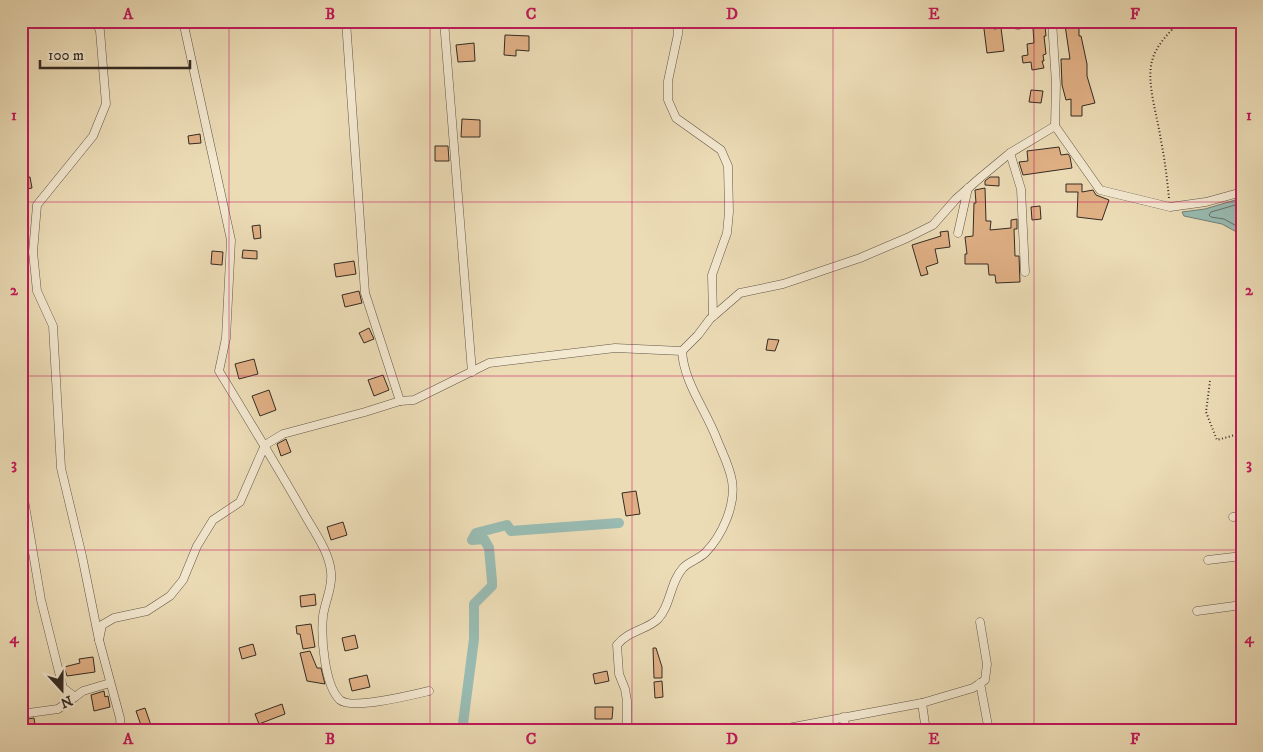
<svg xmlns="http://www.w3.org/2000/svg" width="1263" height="752" font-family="'IM FELL DW Pica',serif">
  <rect width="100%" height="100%" fill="#ecdcb6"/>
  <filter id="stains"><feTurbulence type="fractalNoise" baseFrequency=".004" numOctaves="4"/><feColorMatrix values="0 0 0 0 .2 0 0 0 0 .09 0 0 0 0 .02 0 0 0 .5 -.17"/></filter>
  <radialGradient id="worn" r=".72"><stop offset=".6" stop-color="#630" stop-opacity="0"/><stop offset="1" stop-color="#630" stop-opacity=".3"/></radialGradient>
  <!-- water -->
  <path fill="#99bbb2" stroke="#718178" d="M1242,198V235L1222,224L1184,216L1182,212L1205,209Z"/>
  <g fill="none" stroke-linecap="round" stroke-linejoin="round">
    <!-- shore -->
    <path stroke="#66736a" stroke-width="1" d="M1242,203L1211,212L1209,215L1211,217L1224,219L1242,229"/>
    <!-- canal -->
    <path stroke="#99bbb2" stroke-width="10" d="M462,731L474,639V604L492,586V581L489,548L484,539L472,540L476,533L507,525L511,531L619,523"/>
  </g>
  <!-- building -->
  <g fill="#e0b085" stroke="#342b22">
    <path d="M983,21H993L994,29L1001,28L1004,51L987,53Z"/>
    <path d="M1065,25H1079V36H1081L1087,64V76L1095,103L1082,106V116H1071V99L1066,100L1062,85L1061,59H1070Z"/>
    <path d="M1045,26L1046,36H1044L1046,54L1043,55L1044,61H1042L1044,68L1032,70L1031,62L1023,63L1022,56L1028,55L1027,44L1034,43L1033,28Z"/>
    <path d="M505,35L529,36V51L516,50V56L504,55Z"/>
    <path d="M474,43L475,61L458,62L456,45Z"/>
    <path d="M1031,90L1043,91L1041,103L1029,102Z"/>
    <path d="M462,119L480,120V137H461Z"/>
    <path d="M200,134L201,143L189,144L188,136Z"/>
    <path d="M435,146H448L449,161H435Z"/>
    <path d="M1059,147L1061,155L1068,154L1070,157L1072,168L1023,175L1019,162L1028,161L1027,151Z"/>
    <path d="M30,177L32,188L21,190V178Z"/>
    <path d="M990,177H999V186L985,185V181Z"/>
    <path d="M1066,184H1082V192L1093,190L1096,195L1109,200L1102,220L1077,217L1078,192H1066Z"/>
    <path d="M985,188L986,221H991L990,230L1011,228V220L1017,219V229H1014L1015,256H1019L1020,282L996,283L995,275H989L988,264H965V254H967L965,237L973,236L974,203H976L975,190Z"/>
    <path d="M1040,206L1041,219L1032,220L1031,207Z"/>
    <path d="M260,225L261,238L254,239L252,226Z"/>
    <path d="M948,231L950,247L935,249L938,263L926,267L928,274L921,276L912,245L941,236L940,232Z"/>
    <path d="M243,250L257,251V259L242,258Z"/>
    <path d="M212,251L223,252L222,265L211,264Z"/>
    <path d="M354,261L356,274L336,277L334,264Z"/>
    <path d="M359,291L362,303L345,307L342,295Z"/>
    <path d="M369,328L374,339L364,343L359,333Z"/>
    <path d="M768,339L779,340L775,351L766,350Z"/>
    <path d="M254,359L258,374L239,379L235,364Z"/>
    <path d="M383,375L389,390L374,396L368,380Z"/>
    <path d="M269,390L276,410L260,416L252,396Z"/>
    <path d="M286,439L291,452L281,456L277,444Z"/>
    <path d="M636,491L640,514L626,516L622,493Z"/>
    <path d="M343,522L347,535L331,540L327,527Z"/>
    <path d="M315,594L316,605L301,607L300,596Z"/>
    <path d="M311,624L315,647L303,649L300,634H297L296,626Z"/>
    <path d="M355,635L358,648L345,651L342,638Z"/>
    <path d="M253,644L256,655L242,659L239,648Z"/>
    <path d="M653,648H656L662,667V678H654Z"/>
    <path d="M310,651L317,668H321L325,684L307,681L300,653Z"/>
    <path d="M93,657L95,672L67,676L64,667L80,663L79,659Z"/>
    <path d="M607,671L609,681L595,684L593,674Z"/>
    <path d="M367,675L370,687L352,691L349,679Z"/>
    <path d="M662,681L663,697L655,698L654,682Z"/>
    <path d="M104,691L105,697L108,696L110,707L94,711L91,695Z"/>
    <path d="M282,704L285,714L259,724L255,714Z"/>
    <path d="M595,707H613L612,719H595Z"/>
    <path d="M145,708L153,731H143L136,711Z"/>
    <path d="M34,718L36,731H21V720Z"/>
  </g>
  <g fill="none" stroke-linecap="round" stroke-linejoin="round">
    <!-- minor casing -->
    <g stroke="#625747" stroke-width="9">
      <g id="minor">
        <path d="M96,21L100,31L106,104L93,136L37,205L33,252L37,291L53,326L61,468L82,556L99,640L120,718L121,731"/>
        <path d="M183,21L231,240L226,338L219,371C247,417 275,463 302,510C312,529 329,550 331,572C333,587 325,601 323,616C321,636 324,685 340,700C352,710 412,695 429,691"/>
        <path d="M346,21L365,293L400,401"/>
        <path d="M444,21L472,372"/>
        <path d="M678,21V34L668,81V100L676,118L721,150L728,166L729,212L727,233L712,275L713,316"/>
        <path d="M1052,21L1056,84L1055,126L1100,190L1170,207L1206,202L1242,192"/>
        <path d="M1008,23L1018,25L1038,21"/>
        <path d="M1010,153L1021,189L1025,272"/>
        <path d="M958,233L968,188"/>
        <path d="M21,482L41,600L63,688L75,697L83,691L110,683"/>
        <path d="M1233,517L1242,516"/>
        <path d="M1208,560L1242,556"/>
        <path d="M1197,611L1242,605"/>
        <path d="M99,640L102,625L114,618L147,611L170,596L183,580L197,546L213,520L240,502L265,445L283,434L365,412L400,401L414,400L489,363L615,348L682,351L698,335L710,319L740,293L783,284L860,258L907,238L933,225L956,199L981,177L1010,153L1055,126"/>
        <path d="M980,683L989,731"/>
        <path d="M922,703L926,731"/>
        <path d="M21,714L58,709L75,697"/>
        <path d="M843,717L847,731"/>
        <path d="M627,731V701L625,689L619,674L617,645C629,630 647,630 658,619C671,605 670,582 683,568C688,562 699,559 705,553C722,536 736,505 732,481C730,468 723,454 718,442C707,411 684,384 682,351"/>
        <path d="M772,731L922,703L973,688L985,680L987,664L980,622"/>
      </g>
    </g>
    <!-- path -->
    <g stroke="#342b22" stroke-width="2" stroke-dasharray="1 2.5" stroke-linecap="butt">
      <path d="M1106,21L1111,26L1162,25L1170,26L1173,29"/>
      <path d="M1169,198C1167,179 1165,160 1161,141C1158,118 1146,83 1152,61C1156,45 1169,33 1180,21"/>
      <path d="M1210,381L1206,412L1217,440L1242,433"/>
    </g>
    <!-- minor -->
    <use href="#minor" stroke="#f3e8d0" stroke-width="8"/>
  </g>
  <!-- grid -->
  <path fill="none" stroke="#c2185b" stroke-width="1" stroke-opacity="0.55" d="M229,21V731M430,21V731M632,21V731M833,21V731M1034,21V731M21,202H1242M21,376H1242M21,550H1242"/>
  <!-- margin -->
  <rect width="1263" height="752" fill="none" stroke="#ecdcb6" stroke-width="55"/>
  <!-- north arrow -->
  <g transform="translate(62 690) rotate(159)" stroke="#f3e8d0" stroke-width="4" paint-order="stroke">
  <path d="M0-4L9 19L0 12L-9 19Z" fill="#342b22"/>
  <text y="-8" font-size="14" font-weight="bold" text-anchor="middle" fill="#342b22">N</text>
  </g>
  <!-- scale -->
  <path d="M40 60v8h150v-8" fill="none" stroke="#342b22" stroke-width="2.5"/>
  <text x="48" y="60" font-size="15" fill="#342b22" stroke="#f3e8d0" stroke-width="4" paint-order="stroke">100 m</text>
  <rect x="28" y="28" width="1208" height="696" fill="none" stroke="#c2185b" stroke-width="2"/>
  <g font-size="16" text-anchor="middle" font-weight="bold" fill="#c2185b">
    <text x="128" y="19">A</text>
    <text x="330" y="19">B</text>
    <text x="531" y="19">C</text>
    <text x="732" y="19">D</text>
    <text x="934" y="19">E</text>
    <text x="1135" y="19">F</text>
    <text x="14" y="120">1</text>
    <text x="1249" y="120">1</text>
    <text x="14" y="295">2</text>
    <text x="1249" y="295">2</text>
    <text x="14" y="469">3</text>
    <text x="1249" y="469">3</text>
    <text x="14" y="643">4</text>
    <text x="1249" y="643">4</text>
    <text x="128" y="744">A</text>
    <text x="330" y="744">B</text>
    <text x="531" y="744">C</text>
    <text x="732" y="744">D</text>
    <text x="934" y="744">E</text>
    <text x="1135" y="744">F</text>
  </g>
  <rect width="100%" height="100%" filter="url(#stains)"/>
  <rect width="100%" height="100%" fill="url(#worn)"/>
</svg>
